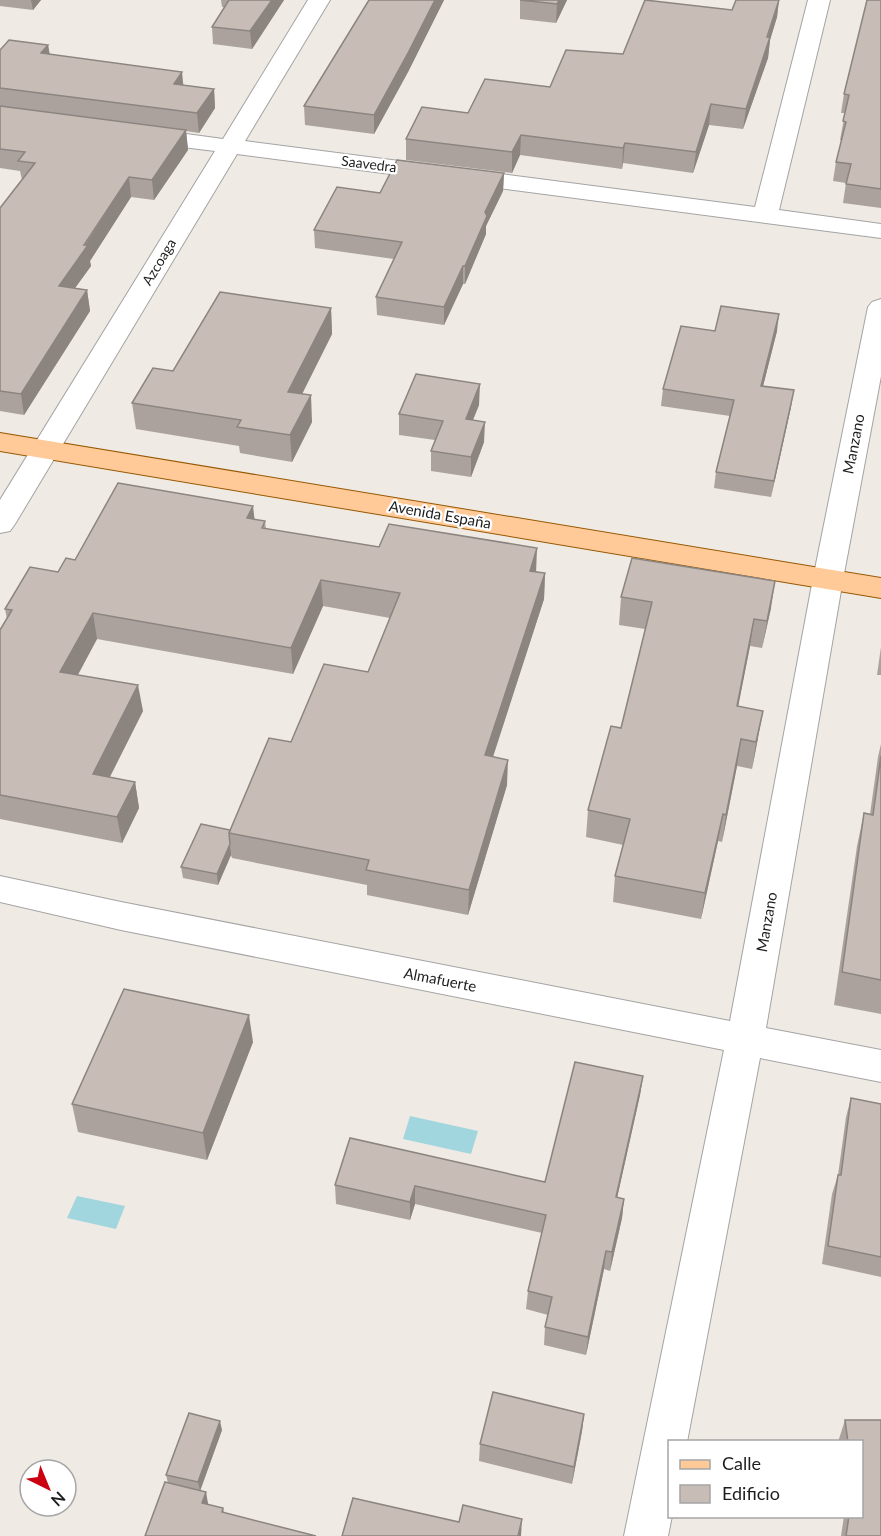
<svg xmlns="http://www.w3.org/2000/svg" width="881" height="1536" font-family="Lato,sans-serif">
  <rect width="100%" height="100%" fill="#efeae3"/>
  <!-- water -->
  <g fill="#a1d6df">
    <path d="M410,1116L478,1131L471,1154L403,1139Z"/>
    <path d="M77,1196L125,1206L116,1229L67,1218Z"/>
  </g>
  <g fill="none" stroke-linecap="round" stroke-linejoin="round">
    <!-- minor casing -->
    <g stroke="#a4a4a4" stroke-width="2">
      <g id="minor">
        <path d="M308,0H330L245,141L755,207L808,0H830L779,210L881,224V238L237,154L15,524L10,531L0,533V500L215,151L142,142L134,140L130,135L134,130L142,128L223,139Z"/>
        <path d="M881,299V376L843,579L766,1028L881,1050V1082L760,1058L687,1442H670V1516H672L668,1536H624L724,1050L121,930L0,902V876L121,902L730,1021L813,579L868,307L872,302Z"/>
      </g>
    </g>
    <!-- major casing -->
    <g stroke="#975800" stroke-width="2">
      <path id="major" d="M0,433L881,578V598L0,451Z"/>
    </g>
    <!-- minor -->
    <use href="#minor" fill="#fff" fill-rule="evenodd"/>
    <!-- major -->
    <use href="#major" fill="#ffca98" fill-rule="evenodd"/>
  </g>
  <!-- wall -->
  <g fill="#aba29d">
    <path d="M0,0H41L33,10L0,6Z"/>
    <path d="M221,0H284L252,49L213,44L212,27L224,7H222Z"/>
    <path d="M369,0H444L408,72L374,134L305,125L304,106Z"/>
    <path d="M520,0H567L556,23L520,19Z"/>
    <path d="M736,0H779L777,17L770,40L768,58L743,129L709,125L693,173L623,163L622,169L520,155L512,173L406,160V139L468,113L550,87L623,54L732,10Z"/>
    <path d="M881,0V208L843,203L846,183L833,181L836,162L842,140H840L845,113H841L844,94Z"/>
    <path d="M48,45L50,55L184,85L214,89L215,108L199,133L186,131L188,150L154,200L131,197L90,261L91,266L75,288L87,290L90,311L24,415L0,411V208L22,180L20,171L0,168V50Z"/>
    <path d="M504,173L503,191L486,226V234L465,284H463L444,325L377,315L376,297L394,259L315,248L314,230L380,193Z"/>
    <path d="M331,308L332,334L302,394L312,422L292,462L240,453L239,446L136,429L132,403L173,371Z"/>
    <path d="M715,331H777L763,386L791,407L771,497L714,488L716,472L730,416L661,406L663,389Z"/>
    <path d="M479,405L473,420L484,442L471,477L431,471V451L435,440L399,435V414Z"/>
    <path d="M255,520L265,521L266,529L545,573L544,599L493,757L507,785L468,915L367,895V885L232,858L231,855L218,885L183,878L181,867L230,830L291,742L368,672L390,618L323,606L293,674L97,639L78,675L143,711L110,777L135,782L139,808L122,843L0,819V630L7,619L5,609L75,560Z"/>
    <path d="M621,597L771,608L762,648L750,646L738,706L758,738L752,769L737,766L722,842L718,841L701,919L613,902L615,876L623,845L586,837L588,810L621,728L645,629L619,625Z"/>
    <path d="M881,647V675H877Z"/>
    <path d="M881,744V1014L834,1005L857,846L864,813L870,814L878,757Z"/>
    <path d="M253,1042L207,1160L78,1132L72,1104Z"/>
    <path d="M643,1076L640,1095L617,1198L624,1199L622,1218L610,1271L604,1269L586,1355L544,1345L545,1327L548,1315L526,1309L528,1291L542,1233L415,1204L410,1220L336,1204L335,1185L545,1182Z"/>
    <path d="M851,1098L881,1104V1277L822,1264L832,1194L838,1175L846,1117Z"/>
    <path d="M584,1414L582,1431L572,1484L479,1461L480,1444Z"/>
    <path d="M845,1420H881V1536H841L844,1516H861V1442H838Z"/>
    <path d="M222,1430L200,1491L208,1505L223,1508L224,1512L145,1536L168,1483L166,1475Z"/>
  </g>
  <!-- shaded-wall -->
  <g fill="#8b847f">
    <path d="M31,0H41L33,10Z"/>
    <path d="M272,0H284L252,49L250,31Z"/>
    <path d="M435,0H444L408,72L374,134V115Z"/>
    <path d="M559,0H567L556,23L557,4Z"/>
    <path d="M779,0L777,17L770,40L768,58L743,129L746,109Z"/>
    <path d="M48,45L51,64L41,53Z"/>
    <path d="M182,72L184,92L174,84Z"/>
    <path d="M214,89L215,108L199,133L197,113Z"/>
    <path d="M711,104L709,125L693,173L696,152Z"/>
    <path d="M186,130L188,150L154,200L152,180Z"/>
    <path d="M521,135L520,155L512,173V152Z"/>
    <path d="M625,143L623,163L622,169L623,148Z"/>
    <path d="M504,173L503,191L486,226V234L465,284V266L485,212Z"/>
    <path d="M129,177L131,197L90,261L91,266L62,306L59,286Z"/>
    <path d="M463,266V284L444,325V307Z"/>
    <path d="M87,290L90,311L24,415L21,394Z"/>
    <path d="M331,308L332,334L290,418L288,392Z"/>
    <path d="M779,314L777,331L759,402L761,386Z"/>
    <path d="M480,384L479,405L465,439L466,419Z"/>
    <path d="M794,390L791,407L771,497L774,481Z"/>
    <path d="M311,395L312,422L292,462L290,435Z"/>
    <path d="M485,422L484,442L471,477V457Z"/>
    <path d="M253,506L256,532L247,518Z"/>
    <path d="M537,548L536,574L530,571Z"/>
    <path d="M545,573L544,599L485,781V755Z"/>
    <path d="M321,580L323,606L293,674L291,648Z"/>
    <path d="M775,581L771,608L762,648L767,621Z"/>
    <path d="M93,613L97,639L65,698L60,672Z"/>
    <path d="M754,619L750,646L733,733L737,706Z"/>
    <path d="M138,685L143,711L98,800L93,774Z"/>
    <path d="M763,711L758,738L752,769L756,742Z"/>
    <path d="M741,739L737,766L722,842L726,815Z"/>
    <path d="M508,760L507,785L468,915L469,890Z"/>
    <path d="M135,782L139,808L122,843L117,817Z"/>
    <path d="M723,814L718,841L701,919L705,893Z"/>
    <path d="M230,844L231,855L218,885L217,874Z"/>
    <path d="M249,1015L253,1042L207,1160L203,1133Z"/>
    <path d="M643,1076L640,1095L613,1216L616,1197Z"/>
    <path d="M415,1186V1204L410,1220V1202Z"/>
    <path d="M624,1199L622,1218L610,1271L612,1252Z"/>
    <path d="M606,1251L604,1269L586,1355L588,1337Z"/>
    <path d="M584,1414L582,1431L572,1484L574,1467Z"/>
    <path d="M220,1421L222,1430L200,1491L198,1482Z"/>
    <path d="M206,1492L210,1514L202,1503Z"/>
    <path d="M522,1519L521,1536H518Z"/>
  </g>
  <!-- building -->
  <g fill="#c7bcb6" stroke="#8b847f" stroke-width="1.5">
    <path d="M229,0H272L250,31L212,27Z"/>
    <path d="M369,0H435L408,53L374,115L304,106Z"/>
    <path d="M520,0H559L557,4Z"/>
    <path d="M645,0L732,10L736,0H779L767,37H770L746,109L711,104L696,152L625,143L623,148L521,135L512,152L406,139L422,107L468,113L485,79L550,87L566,50L623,54Z"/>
    <path d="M867,0H881V189L846,184L851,164L836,162L846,122L843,121L849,95L844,94Z"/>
    <path d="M9,40L48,45L41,53L182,72L174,84L214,89L197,113L0,88V50Z"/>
    <path d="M0,106L186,130L152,180L129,177L84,245H88L59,286L87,290L21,394L0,391V208L35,163L18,161L25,152L0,149Z"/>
    <path d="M397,160L504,173L485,212L487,216L465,266H463L444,307L376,297L402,242L314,230L337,187L380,193Z"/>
    <path d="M220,292L331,308L288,392L311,395L290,435L237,427L241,420L132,403L153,368L173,371Z"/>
    <path d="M721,306L779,314L761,386L794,390L774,481L716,472L734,400L663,389L681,326L715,331Z"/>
    <path d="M416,374L480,384L466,419L485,422L471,457L431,451L443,421L399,414Z"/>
    <path d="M118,483L253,506L247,518L265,521L262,528L379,547L389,524L537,548L530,571L545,573L485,755L508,760L469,890L366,870L369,860L229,833L269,738L291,742L324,664L368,672L400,593L321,580L291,648L93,613L60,672L138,685L93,774L135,782L117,817L0,795V630L12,610L5,609L30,567L58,572L66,558L75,560Z"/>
    <path d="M632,558L775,581L767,621L754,619L737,706L763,711L756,742L741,739L726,815L723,814L705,893L615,876L630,819L588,810L611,726L621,728L652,602L621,597Z"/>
    <path d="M881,756V980L842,972L864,813L873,815Z"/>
    <path d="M201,824L230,830L229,833L230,844L217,874L181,867Z"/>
    <path d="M124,989L249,1015L203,1133L72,1104Z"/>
    <path d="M575,1062L643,1076L616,1197L624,1199L612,1252L606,1251L588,1337L545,1327L552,1297L528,1291L546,1215L415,1186L410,1202L335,1185L350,1138L545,1182Z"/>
    <path d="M851,1098L881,1104V1257L828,1246L838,1175H841Z"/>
    <path d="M493,1392L584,1414L574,1467L480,1444Z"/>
    <path d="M189,1413L220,1421L198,1482L166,1475Z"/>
    <path d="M845,1420H881V1536H846L849,1516H861V1442H848Z"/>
    <path d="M165,1482L206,1492L202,1503L223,1508L222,1512L316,1536H145Z"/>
    <path d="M353,1498L459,1522L463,1505L522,1519L518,1536H342Z"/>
  </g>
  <g text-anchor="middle" stroke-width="4.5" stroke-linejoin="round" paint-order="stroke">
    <!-- far-street labels -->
    <g font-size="14" fill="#1d1d1d" stroke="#fff">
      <text transform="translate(369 164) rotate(7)" y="5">Saavedra</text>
      <text transform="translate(159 262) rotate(-59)" y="5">Azcoaga</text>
    </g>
    <!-- street labels -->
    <g font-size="15" fill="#1d1d1d" stroke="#fff">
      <text transform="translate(854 444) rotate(-79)" y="5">Manzano</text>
      <text transform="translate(440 515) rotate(10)" y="5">Avenida España</text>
      <text transform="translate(767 922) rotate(-80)" y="5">Manzano</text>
      <text transform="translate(440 980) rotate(11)" y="5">Almafuerte</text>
    </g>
  </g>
  <!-- legend -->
  <rect x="668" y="1440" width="195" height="78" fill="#ffffff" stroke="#a5a5a5" stroke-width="1.5"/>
  <rect x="680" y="1460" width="30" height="9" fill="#ffca98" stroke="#a5a5a5" stroke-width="1.5"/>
  <text x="722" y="1470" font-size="18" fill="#1d1d1d">Calle</text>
  <rect x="680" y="1485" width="30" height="18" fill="#c7bcb6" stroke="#a5a5a5" stroke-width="1.5"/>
  <text x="722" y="1500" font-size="18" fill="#1d1d1d">Edificio</text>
  <!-- north arrow -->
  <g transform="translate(48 1488) rotate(137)"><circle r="28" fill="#ffffff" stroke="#a5a5a5" stroke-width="1.5"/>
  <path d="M0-4.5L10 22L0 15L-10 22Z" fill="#cb0011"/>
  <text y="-9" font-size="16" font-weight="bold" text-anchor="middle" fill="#1d1d1d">N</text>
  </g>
</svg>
